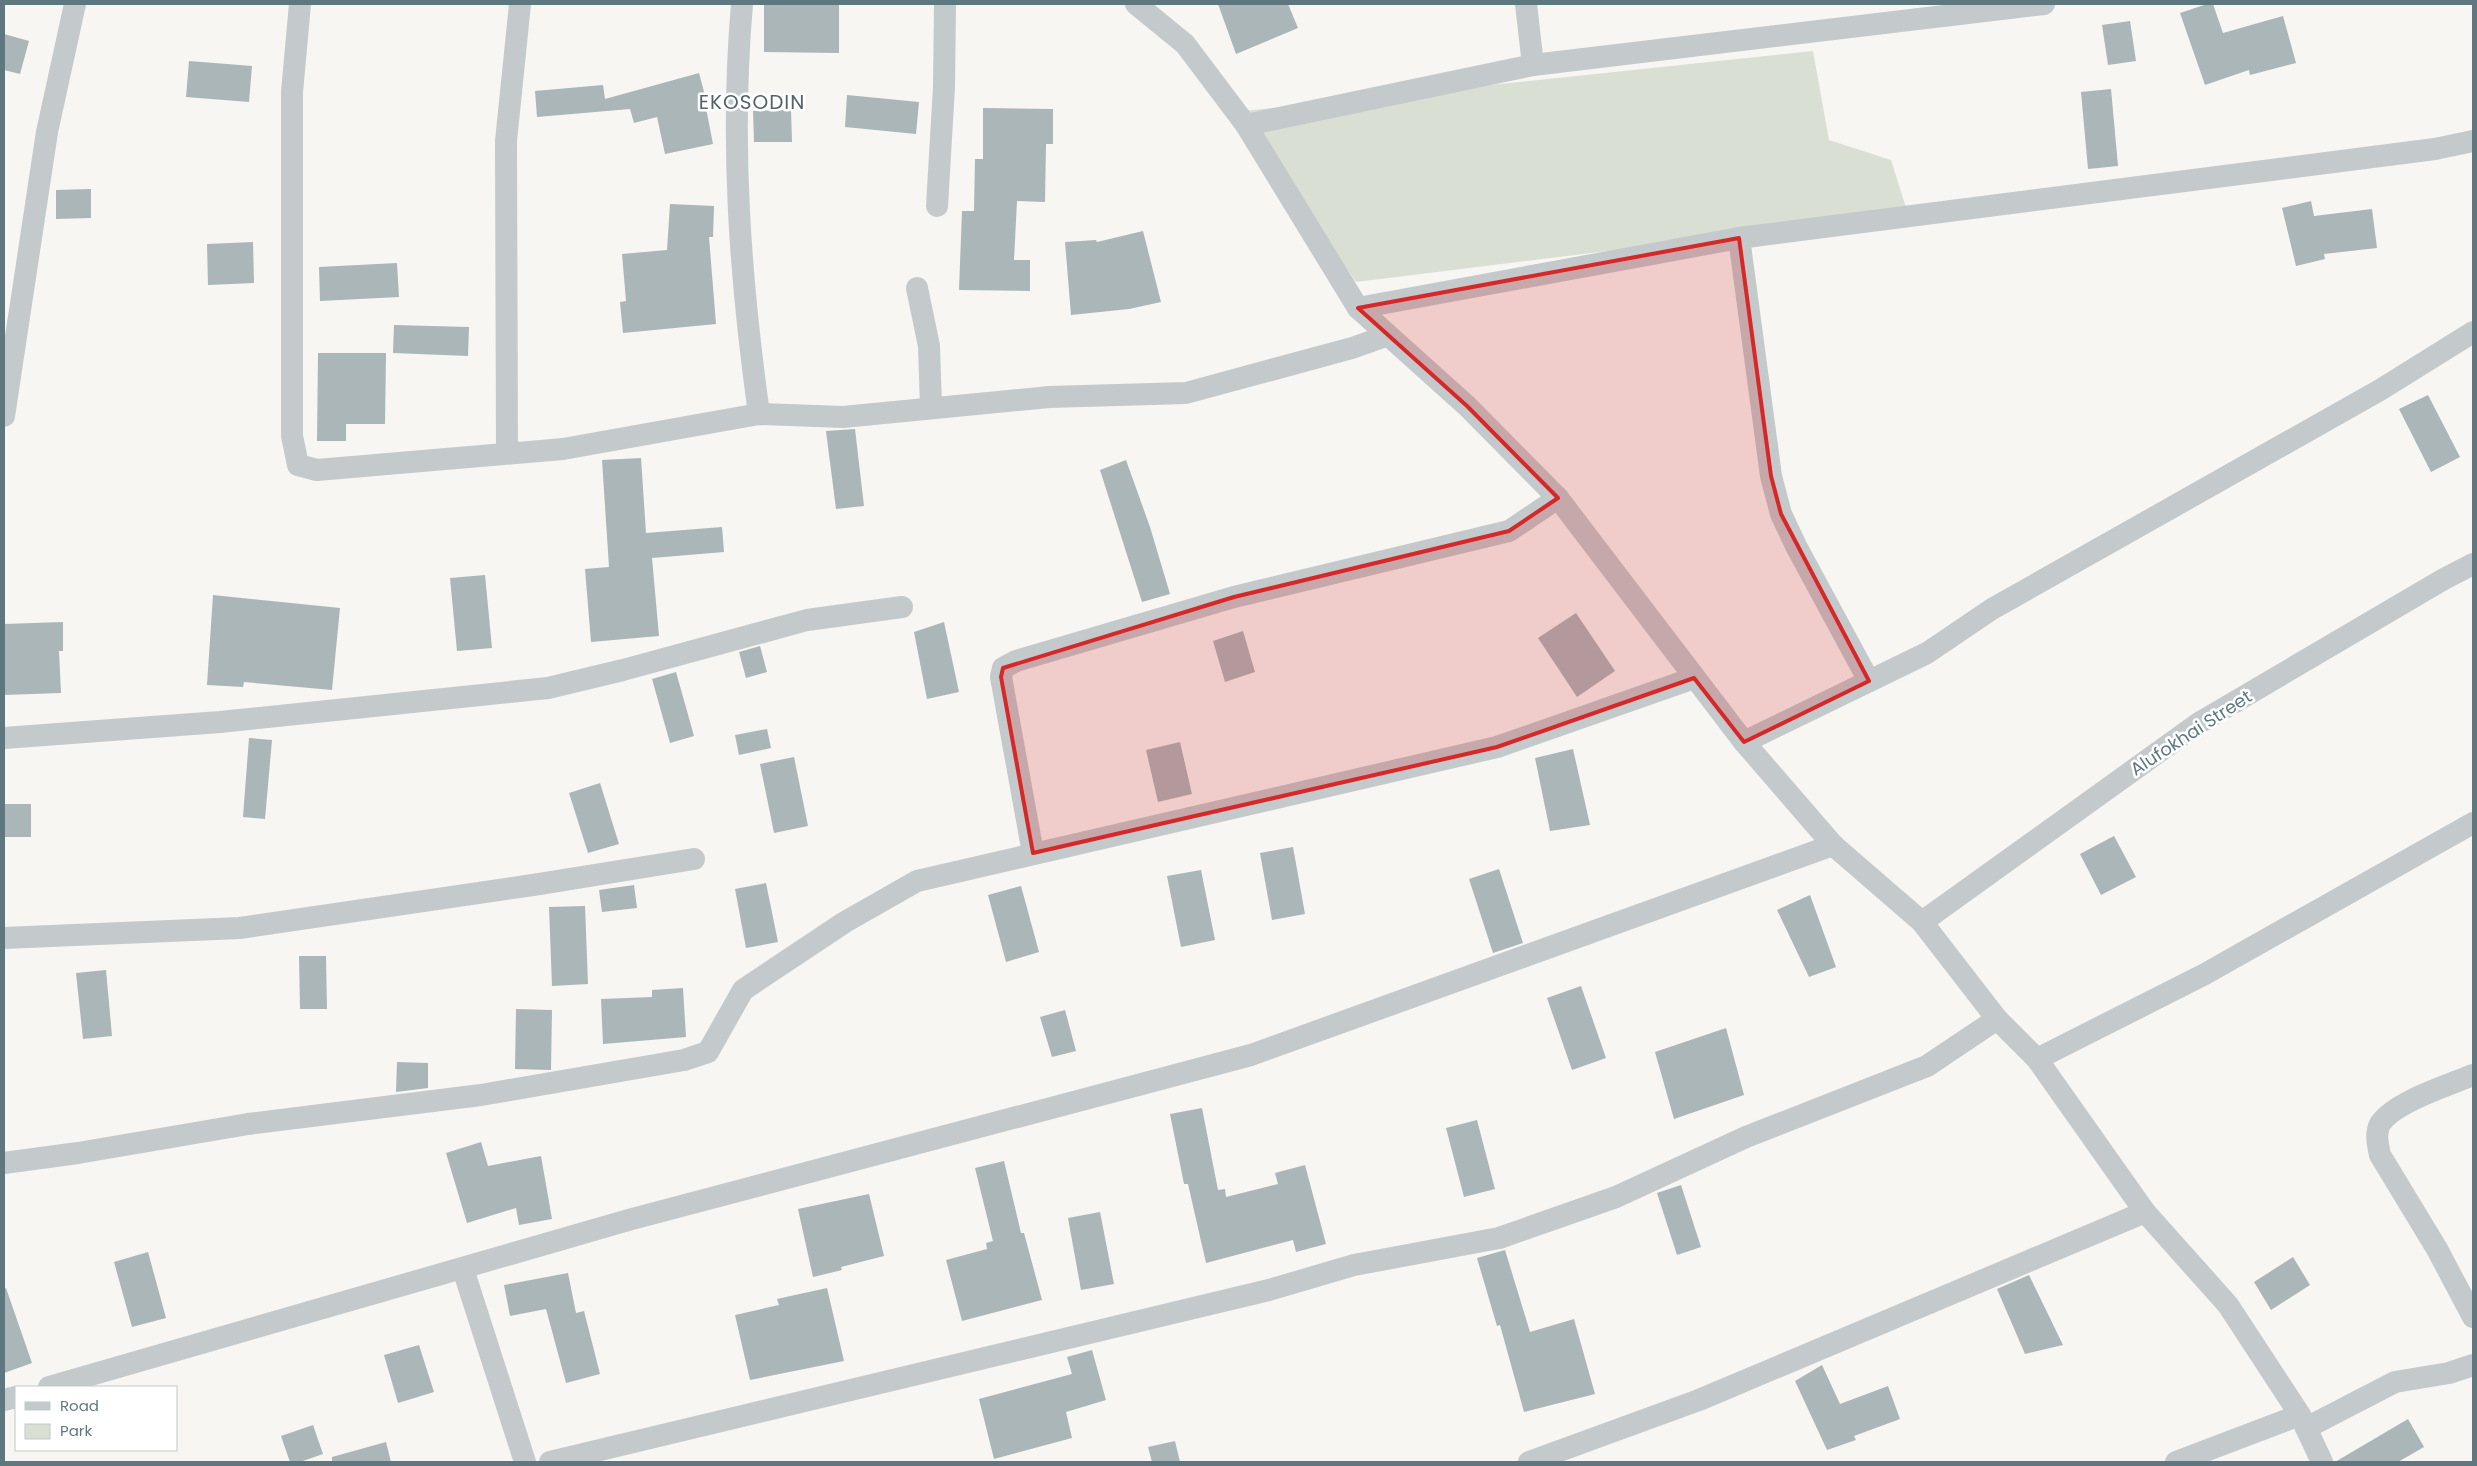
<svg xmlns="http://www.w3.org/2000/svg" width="2477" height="1466" font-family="Poppins,sans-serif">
  <rect width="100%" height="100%" fill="#f7f6f3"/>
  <!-- green -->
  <path fill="#dadfd3" d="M1813,51L1829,140L1891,160L1908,214L1356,282L1234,112Z"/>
  <!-- building -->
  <g fill="#aab6b8">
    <path d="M764,4H839V53L764,52Z"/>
    <path d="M1218,4H1288L1298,28L1236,54Z"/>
    <path d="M2207,4H2213L2223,33L2283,16L2296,63L2250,75L2249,70L2205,85L2180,13Z"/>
    <path d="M2130,21L2136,61L2108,65L2102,25Z"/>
    <path d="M4,34L29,41L20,74L4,70Z"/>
    <path d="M189,61L252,66L249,102L186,97Z"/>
    <path d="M699,73L707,103H705L713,144L665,154L657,117L634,123L630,109L537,117L535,91L603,85L605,99Z"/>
    <path d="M2111,89L2118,166L2088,169L2081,92Z"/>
    <path d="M847,95L919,102L916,134L845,127Z"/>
    <path d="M983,108L1053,109V144H1046L1045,202L1017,201L1014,260H1030V291L959,290L962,211H974L975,159H983Z"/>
    <path d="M791,110L792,142H754L753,111Z"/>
    <path d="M91,189V218L56,219V190Z"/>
    <path d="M2311,201L2314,216L2372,209L2377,248L2324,254L2325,259L2296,266L2282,208Z"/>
    <path d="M670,204L714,206L713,237H709L716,324L623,333L620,302L626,301L622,254L667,250Z"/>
    <path d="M1143,231L1161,302L1129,309L1071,315L1065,242L1096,240L1097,242Z"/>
    <path d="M253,242L254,283L208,285L207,244Z"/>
    <path d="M397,263L399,297L320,301L319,267Z"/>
    <path d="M394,325L469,327L468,356L393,353Z"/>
    <path d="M318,353H386L385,424H346V441H317Z"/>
    <path d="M2428,395L2460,457L2431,472L2399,409Z"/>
    <path d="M855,429L864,506L836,509L826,431Z"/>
    <path d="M641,458L646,533L722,527L724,552L652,558L659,636L591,642L585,569L609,567L602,460Z"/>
    <path d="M1126,460L1150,527L1170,594L1142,602L1100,470Z"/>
    <path d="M485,575L492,648L457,651L450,578Z"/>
    <path d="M213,595L340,608L332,690L244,682L243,687L207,685Z"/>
    <path d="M1576,613L1615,671L1577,697L1538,638Z"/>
    <path d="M63,622V651H59L61,693L4,695V624Z"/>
    <path d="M944,622L959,692L927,699L914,632Z"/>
    <path d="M1243,631L1255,672L1225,682L1213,641Z"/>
    <path d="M760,646L767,672L746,678L739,652Z"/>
    <path d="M676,672L694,736L670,743L652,679Z"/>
    <path d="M767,729L771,748L739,755L735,735Z"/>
    <path d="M249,738L272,740L265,819L243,817Z"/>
    <path d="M1180,742L1192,794L1158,802L1146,750Z"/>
    <path d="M1573,749L1590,825L1550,831L1535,758Z"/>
    <path d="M794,757L808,826L774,833L760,764Z"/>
    <path d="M600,783L619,844L588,853L569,793Z"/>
    <rect x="4" y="804" width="27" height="33"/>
    <path d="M2114,836L2136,877L2101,895L2080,854Z"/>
    <path d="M1293,847L1305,914L1272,920L1260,853Z"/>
    <path d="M1499,869L1523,943L1493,953L1469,879Z"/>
    <path d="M1201,870L1215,940L1181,947L1167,876Z"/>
    <path d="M766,883L778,942L746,948L735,889Z"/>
    <path d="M634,885L637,908L602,912L599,890Z"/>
    <path d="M1021,886L1039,952L1006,962L988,895Z"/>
    <path d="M1810,895L1836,967L1809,977L1777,910Z"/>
    <path d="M585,906L588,984L552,986L549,907Z"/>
    <path d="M299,956H326L327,1009H300Z"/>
    <path d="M106,970L112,1036L83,1039L76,973Z"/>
    <path d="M1581,986L1606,1058L1572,1070L1547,998Z"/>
    <path d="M683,988L686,1037L603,1044L601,999L652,997V990Z"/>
    <path d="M516,1009L552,1010L551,1070L515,1069Z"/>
    <path d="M1065,1010L1076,1051L1052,1057L1040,1017Z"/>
    <path d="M1726,1028L1744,1095L1674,1119L1655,1052Z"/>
    <path d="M397,1062L428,1063V1088L396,1092Z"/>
    <path d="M1202,1108L1218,1190L1225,1189L1226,1197L1278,1184L1275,1173L1305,1165L1326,1244L1296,1252L1293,1240L1206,1263L1188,1184H1184L1170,1114Z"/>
    <path d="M1477,1120L1495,1189L1464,1197L1446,1128Z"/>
    <path d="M481,1142L488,1166L541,1156L552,1219L519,1225L516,1208L467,1223L446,1153Z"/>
    <path d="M1004,1161L1021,1233H1024L1042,1300L962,1321L946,1260L987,1249L986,1243L993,1241L975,1168Z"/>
    <path d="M1681,1185L1701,1247L1677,1255L1657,1193Z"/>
    <path d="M869,1194L884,1256L841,1267L842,1270L813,1277L798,1209Z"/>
    <path d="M1100,1212L1114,1284L1081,1290L1068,1218Z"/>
    <path d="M1505,1250L1530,1332L1574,1319L1595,1394L1524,1412L1500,1325L1497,1326L1477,1258Z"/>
    <path d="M148,1252L166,1318L132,1327L114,1262Z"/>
    <path d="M2293,1257L2310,1285L2271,1310L2254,1282Z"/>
    <path d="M568,1273L576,1313L584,1311L600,1374L566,1383L546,1309L510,1316L504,1285Z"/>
    <path d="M2029,1275L2063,1345L2025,1354L1997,1289Z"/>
    <path d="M6,1288L32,1363L4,1373V1289Z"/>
    <path d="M827,1288L844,1361L750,1380L735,1315L779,1305L777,1299Z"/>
    <path d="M419,1345L434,1392L398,1403L384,1355Z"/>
    <path d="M1092,1350L1106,1400L1066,1412L1072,1438L994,1459L979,1399L1072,1374L1067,1357Z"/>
    <path d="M1822,1365L1840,1404L1888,1386L1900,1419L1854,1436L1856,1440L1827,1450L1795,1381Z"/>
    <path d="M2408,1419L2424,1447L2398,1462H2335Z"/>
    <path d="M313,1425L323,1454L300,1462H290L281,1436Z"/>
    <path d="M1175,1441L1180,1462H1152L1148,1447Z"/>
    <path d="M386,1442L391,1462H332V1457Z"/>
  </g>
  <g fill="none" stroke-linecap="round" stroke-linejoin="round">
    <!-- minor -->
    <g stroke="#c4c9cb" stroke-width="22">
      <path d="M300,4L292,92V436L298,465L317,470L563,449L759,414L843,417L1049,397L1186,393L1352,348L1386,336"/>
      <path d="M742,4C730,142 740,277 759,414"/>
      <path d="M1136,4L1185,44L1246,125L1358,308L1467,406L1558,498L1744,742L1833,845L1922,922L1997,1019L2037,1059L2145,1212L2228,1305L2300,1415L2322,1462"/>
      <path d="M1526,4L1533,65"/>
      <path d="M1246,125L1533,65L2044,4"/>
      <path d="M937,206L944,87L945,4"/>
      <path d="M1739,238L1771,476L1781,514L1796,546L1869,681"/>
      <path d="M917,288L929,346L931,407"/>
      <path d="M1358,308L1739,238L2435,149L2473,141"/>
      <path d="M4,416L47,132L75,4"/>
      <path d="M507,453L506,141L520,4"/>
      <path d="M4,738L220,722L548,688L623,670L807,620L902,607"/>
      <path d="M1744,742L1927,653L1992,609L2380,390L2473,332"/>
      <path d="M1033,853L1001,677L1003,668L1016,661L1234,597L1509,531L1558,498"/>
      <path d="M1922,922L2199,723L2444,579L2473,564"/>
      <path d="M4,938L240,928L533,885L694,859"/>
      <path d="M2037,1059L2205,974L2473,823"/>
      <path d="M2473,1075C2449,1085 2394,1102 2380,1124C2375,1134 2378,1145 2380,1155L2437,1249L2473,1317"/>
      <path d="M4,1163L78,1153L248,1124L481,1095L684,1060L708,1052L743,990L845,922L917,881L1497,747L1694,678"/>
      <path d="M463,1269L525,1462"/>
      <path d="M49,1387L632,1219L1251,1055L1833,845"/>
      <path d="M4,1400L16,1397"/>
      <path d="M2306,1428L2395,1382L2449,1373L2473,1365"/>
      <path d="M550,1462L1269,1290L1354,1265L1499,1238L1616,1197L1746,1137L1927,1066L1997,1019"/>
      <path d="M1529,1462L1699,1400L2145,1212"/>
      <path d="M2176,1462L2300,1415"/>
    </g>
  </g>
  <!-- marked area -->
  <path fill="#d62828" fill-opacity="0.2" stroke="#d62828" stroke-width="4" stroke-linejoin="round" d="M1739,238L1771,476L1781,514L1869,681L1744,742L1694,678L1497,747L1033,853L1001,677L1003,668L1234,597L1509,531L1558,498L1467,406L1358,308Z"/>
  <g text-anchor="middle" stroke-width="5" stroke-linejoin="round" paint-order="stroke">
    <!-- street labels -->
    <g font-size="18" fill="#5f7880" stroke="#fff">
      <text transform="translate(2191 733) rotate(-33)" y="6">Alufokhai Street</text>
    </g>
    <!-- quarter labels -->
    <g font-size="20" letter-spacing="1" fill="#52646b" stroke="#fff">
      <text x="752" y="109">EKOSODIN</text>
    </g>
  </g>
  <!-- border -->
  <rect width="2477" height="1466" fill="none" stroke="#5f7880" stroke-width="10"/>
  <!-- legend -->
  <rect x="15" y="1386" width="162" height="65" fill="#ffffff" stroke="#bfc9cc"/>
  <rect x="25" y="1402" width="25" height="8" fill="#c4c9cb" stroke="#bfc9cc"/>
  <text x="60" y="1411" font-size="15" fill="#5f7880">Road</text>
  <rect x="25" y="1424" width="25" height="15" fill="#dadfd3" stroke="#bfc9cc"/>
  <text x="60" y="1436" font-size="15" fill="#5f7880">Park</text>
</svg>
